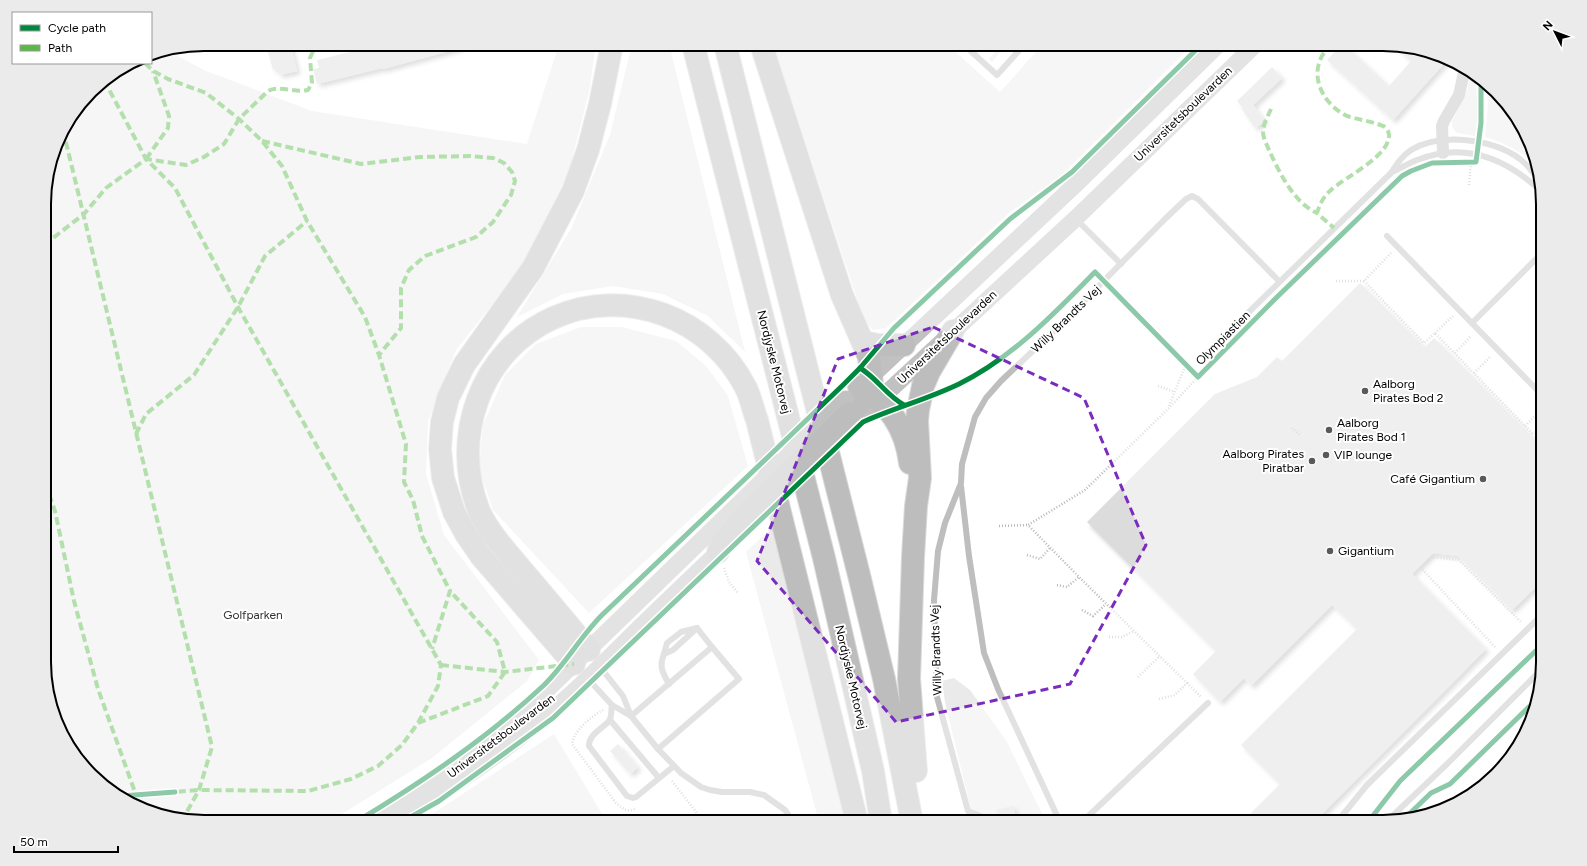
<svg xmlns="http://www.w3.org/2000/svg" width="1587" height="866" font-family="Figtree,sans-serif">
  <defs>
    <filter id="shadow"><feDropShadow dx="3.5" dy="3.5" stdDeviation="2" flood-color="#0004"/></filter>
  </defs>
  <rect width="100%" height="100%" fill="#fff"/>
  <!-- green -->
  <g fill="#eaeaea">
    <path d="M559,44H596L589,92L569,171L519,271L456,350L428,421L426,474L444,535L539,660L527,681L432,758L329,822H204L146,808L145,805L139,807L133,805L77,759L56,723L45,683L44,193L61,133L98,84L132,63H151V54L168,51L206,71L312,111L527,144Z"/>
    <path d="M632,44H669L745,352L708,316L663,294L613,286L563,294L517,317L571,229L610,135Z"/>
    <path d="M773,44H947L1000,92L1043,44H1193L1063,174L1009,213L886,328L873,330L864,320Z"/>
    <path d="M1002,44H1008L992,62L989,59Z"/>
    <path d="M1471,72L1475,74C1477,95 1479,116 1475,136L1457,133L1452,127V121L1467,91Z"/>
    <path d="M1485,81L1516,115L1534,164C1520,150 1504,143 1485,137L1488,103Z"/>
    <path d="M581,327H622L676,341L706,366L728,396L748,466L589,613L493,510L479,469L483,425L505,375L536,344Z"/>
    <path d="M774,525L845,822H819L746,552Z"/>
    <path d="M954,678L970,690L1007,742L1046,822H974L945,702L942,681Z"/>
    <path d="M554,734L607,822H419L426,818Z"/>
  </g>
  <!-- building -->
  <g fill="#dcdcdc" filter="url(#shadow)">
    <path d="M266,44H290L297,71L279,75L278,69L273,70Z"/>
    <path d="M383,44H459L460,48L383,69L382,68L317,84L313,69L319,68L317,60Z"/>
    <path d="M1342,44H1344L1389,86L1411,61L1396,47L1448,59L1393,120L1327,60Z"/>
    <path d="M1272,67L1282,78L1253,105L1265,121L1255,128L1242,109L1243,108L1237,101Z"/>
    <path d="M1360,283L1425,347L1434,338L1542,446L1543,580L1512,610L1458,556L1433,553L1412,574L1486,649L1314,822H1257L1250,814L1280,784L1241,745L1357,629L1332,605L1251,686L1244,678L1220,702L1193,674L1216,651L1087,522L1215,394L1257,377L1277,357L1282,361Z"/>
    <path d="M618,744L638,767L630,774L610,751Z"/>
    <path d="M1013,806L1017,822H1000L996,810Z"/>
  </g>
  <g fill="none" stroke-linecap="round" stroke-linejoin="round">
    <!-- highway casing -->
    <g stroke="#dbdbdb" stroke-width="24">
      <g id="highway">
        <path d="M693,44L824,558L873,771L881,822"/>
        <path d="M725,44L859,575L884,679L912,822"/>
        <path d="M761,44L842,295L869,357L872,384L864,399L850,413"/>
        <path d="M863,342L879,345H904"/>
        <path d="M859,387C890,403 906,430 910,463"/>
        <path d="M718,552L724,541L751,509"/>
        <path d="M589,650C567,623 545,597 522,570C507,552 489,533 479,511C450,438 480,351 553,318C625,285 711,318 746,388C751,398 753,410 757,420L857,822"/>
        <path d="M574,664L481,556L466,534L454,512L443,478L440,449L442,422L448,398L464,365L533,268L573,191L588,150L600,104L612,44"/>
        <path d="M916,771L909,679L913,557L916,506L920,478L917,421L918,410L923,386L929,372L953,331"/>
      </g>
    </g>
    <!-- path -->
    <g stroke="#b8b8b8" stroke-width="2.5" stroke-dasharray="1 2" stroke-linecap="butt">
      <path d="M1469,185L1471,163"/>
      <path d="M1336,281H1364L1391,253"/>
      <path d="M1364,281L1424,343L1435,333L1525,426L1532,433H1537L1542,439"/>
      <path d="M1435,333L1453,316"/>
      <path d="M1455,353L1471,336"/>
      <path d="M1474,373L1491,356"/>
      <path d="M1158,386L1175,392"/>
      <path d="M1169,406L1186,364"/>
      <path d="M1525,426L1542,409"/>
      <path d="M1292,428L1300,435"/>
      <path d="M999,526L1028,525"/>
      <path d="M1027,555L1040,559L1050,548"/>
      <path d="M724,568L729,582L738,593"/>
      <path d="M1057,585L1067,587L1079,577"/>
      <path d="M1533,592L1543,601"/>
      <path d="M1082,610L1093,616L1106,604"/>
      <path d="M1512,613L1543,582"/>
      <path d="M1109,637H1122L1134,631"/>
      <path d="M1495,647L1421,568L1433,557L1459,560L1522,623"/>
      <path d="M1138,677L1160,656"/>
      <path d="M1187,683L1201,697"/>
      <path d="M1159,699L1175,695L1187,683L1079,577L1028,525L1085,490L1168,409L1198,377"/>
      <path d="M603,710C591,717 574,730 572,744L616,803C623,809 628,813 636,808"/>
      <path d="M672,781L704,822"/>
    </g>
    <!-- lane -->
    <g stroke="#bebebe" stroke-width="6">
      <path d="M963,44L997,75L1025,44"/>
      <path d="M973,53L981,44"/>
      <path d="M1392,172C1401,168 1409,163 1417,160C1465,141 1507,159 1542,192"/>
      <path d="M1077,220L1121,264"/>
      <path d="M1387,236L1542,395"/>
      <path d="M1472,323L1542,253"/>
      <path d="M1209,351L1391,173C1397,164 1402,156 1411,150C1441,132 1493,139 1520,159C1529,166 1536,176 1542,186"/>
      <path d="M961,486L969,556L984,653L998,689L1060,822"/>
      <path d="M664,654L667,643L681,632L697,628"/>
      <path d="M601,668L623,696L631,716L658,749L681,773L701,787L710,790L722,792H750L764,795L785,810L793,822"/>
      <path d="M589,680L612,705L631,716"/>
      <path d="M669,684C662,672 659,666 664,654L673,650L697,628L712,647"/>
      <path d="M612,705C611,710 612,717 609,721C602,729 589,734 589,746L627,796L633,798L636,797L674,766"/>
      <path d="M631,716L712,647L739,679L658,749"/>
      <path d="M610,720L659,778"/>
      <path d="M996,822L968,811L937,697L934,600L938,551L945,523L961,483L962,464L975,417L986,398L1001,381L1059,326L1165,219L1186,199L1192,196L1198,199L1279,281"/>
      <path d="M1082,822L1208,703"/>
      <path d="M1337,822L1367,785L1543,614"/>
      <path d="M1386,822L1447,764L1541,670"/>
    </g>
    <!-- street -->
    <g stroke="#bebebe" stroke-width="12">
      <path d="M315,44H320"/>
      <path d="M1443,153L1442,126L1444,121L1459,95L1465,68"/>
    </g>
    <!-- secondary -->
    <g stroke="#c1c1c1" stroke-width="17">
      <path d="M865,382L1076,184L1219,44"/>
      <path d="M853,424L1075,219L1256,44"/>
      <path d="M371,822C424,791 473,755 520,716L748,495"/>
      <path d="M394,822C441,794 487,764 529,730C567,700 602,665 636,631C666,602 697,572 728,543"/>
    </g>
    <!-- highway -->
    <use href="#highway" stroke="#bdbdbd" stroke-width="22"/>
    <!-- highway-bridge casing -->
    <g stroke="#dbdbdb" stroke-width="24" stroke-linecap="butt">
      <path id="highway-bridge" d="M751,509L850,413"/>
    </g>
    <!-- secondary-bridge -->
    <path stroke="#c1c1c1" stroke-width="17" d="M748,495L846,399"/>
    <!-- highway-bridge -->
    <use href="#highway-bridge" stroke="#bdbdbd" stroke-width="22"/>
    <!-- quiet -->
    <g stroke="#58b947" stroke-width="4" stroke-dasharray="8 4" stroke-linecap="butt">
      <path d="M1332,44C1328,49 1323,53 1321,58C1310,81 1326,106 1347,116C1359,120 1371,121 1383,126C1386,127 1389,131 1389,135C1390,156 1345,177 1331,190C1323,197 1320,204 1317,213L1334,228"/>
      <path d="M1356,44L1370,50L1378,44"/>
      <path d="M145,63L153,71L168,79L206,93L239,119L262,141L282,166L307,221L365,317L379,355L406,444L404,482L413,500L422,536L450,591L432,649"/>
      <path d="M104,80L146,159L175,188L238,307L441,665L438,686L418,723L402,745L378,766L351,779L308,791L199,790L175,792"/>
      <path d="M1271,109C1268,116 1263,124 1263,132C1263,138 1267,145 1269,150C1279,172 1294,203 1317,213"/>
      <path d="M63,130L212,747L199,790L184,817"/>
      <path d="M262,141L361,164L420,157L470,156L493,158L504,163L512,172L515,181L511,195L493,222L476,237L425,256L409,270L401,288V328L379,355"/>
      <path d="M146,159L168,128L169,116L153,71"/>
      <path d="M44,245L84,214L106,188L146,159L186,165L204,157L224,144L239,119L268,91C280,85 295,93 308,90L312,83L310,58L316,45"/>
      <path d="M136,434L146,414L194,375L238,307L265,256L307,221"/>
      <path d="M45,483L55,511L74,601L98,689L136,795L138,807"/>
      <path d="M441,665L505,672L574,664"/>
      <path d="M418,723L488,696L505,672L497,642L450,591"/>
    </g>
    <!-- cycleway casing -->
    <g stroke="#fff" stroke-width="8">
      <g id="cycleway">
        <path d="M860,368C878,379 886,395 904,405"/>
        <path d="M121,796L175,792"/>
        <path d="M1403,820L1431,793L1450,784L1533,703"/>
        <path d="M356,822C422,782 486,739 543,686C565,665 580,637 602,615C682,539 763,462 843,385L860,368L894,328L1010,219L1072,172L1202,44"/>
        <path d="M402,822L439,801L553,718L863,422C894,408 928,399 959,384C1012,358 1055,313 1095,272L1198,377L1275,299L1402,176L1411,171L1432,163L1476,162L1481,123V78"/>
        <path d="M1368,822L1400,781L1543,644"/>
      </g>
    </g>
    <!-- cycleway -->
    <use href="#cycleway" stroke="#00873e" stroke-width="5"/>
  </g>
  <!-- marked area -->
  <path d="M0 0H1587V866H0ZM933,327L1084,398L1146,545L1070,684L896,722L757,561L838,359Z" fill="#fff" fill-opacity=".55" fill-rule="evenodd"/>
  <path fill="none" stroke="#7b2cbf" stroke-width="3" stroke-dasharray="8 5" stroke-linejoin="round" d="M933,327L1084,398L1146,545L1070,684L896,722L757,561L838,359Z"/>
  <!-- markers -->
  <g fill="#595959" stroke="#fff" stroke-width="1.5">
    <circle cx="1365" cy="391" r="4"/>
    <circle cx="1329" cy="430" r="4"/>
    <circle cx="1326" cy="455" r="4"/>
    <circle cx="1312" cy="461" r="4"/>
    <circle cx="1483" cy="479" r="4"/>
    <circle cx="1330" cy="551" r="4"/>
  </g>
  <g text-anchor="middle" stroke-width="4" stroke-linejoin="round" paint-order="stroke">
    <!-- street labels -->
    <g font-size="12" fill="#000" stroke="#fff">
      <text transform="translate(1183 114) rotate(-44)" y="4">Universitetsboulevarden</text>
      <text transform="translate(1066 319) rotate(-44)" y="4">Willy Brandts Vej</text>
      <text transform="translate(947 337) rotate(-43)" y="4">Universitetsboulevarden</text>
      <text transform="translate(1223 338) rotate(-45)" y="4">Olympiastien</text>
      <text transform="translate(774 362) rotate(76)" y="4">Nordjyske Motorvej</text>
      <text transform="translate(936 650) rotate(-92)" y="4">Willy Brandts Vej</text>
      <text transform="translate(851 677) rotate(77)" y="4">Nordjyske Motorvej</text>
      <text transform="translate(501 736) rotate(-37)" y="4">Universitetsboulevarden</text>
    </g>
    <!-- poi labels -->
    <g font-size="12" fill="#000" stroke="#fff" text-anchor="start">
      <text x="1373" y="388">Aalborg<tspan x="1373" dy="14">Pirates Bod 2</tspan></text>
      <text x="1337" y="427">Aalborg<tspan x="1337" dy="14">Pirates Bod 1</tspan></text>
      <text x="1304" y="458" text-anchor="end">Aalborg Pirates<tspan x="1304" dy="14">Piratbar</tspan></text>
      <text x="1334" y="459">VIP lounge</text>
      <text x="1475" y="483" text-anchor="end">Café Gigantium</text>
      <text x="1338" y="555">Gigantium</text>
    </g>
    <!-- park labels -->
    <g font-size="12" fill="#2f2f2f" stroke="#fff">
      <text x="253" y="619">Golfparken</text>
    </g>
  </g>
  <!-- crop -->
  <path d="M0 0H1587V866H0ZM204 51H1383A153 153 0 0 1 1536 204V662A153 153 0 0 1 1383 815H204A153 153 0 0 1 51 662V204A153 153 0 0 1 204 51Z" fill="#ebebeb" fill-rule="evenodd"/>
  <path fill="none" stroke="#000" stroke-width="2" d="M204 51H1383A153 153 0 0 1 1536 204V662A153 153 0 0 1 1383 815H204A153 153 0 0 1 51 662V204A153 153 0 0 1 204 51Z"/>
  <!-- legend -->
  <rect x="12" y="12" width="140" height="52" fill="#ffffff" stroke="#999999"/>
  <rect x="20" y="25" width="20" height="6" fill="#00873e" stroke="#999999"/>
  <text x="48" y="32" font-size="12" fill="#000000">Cycle path</text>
  <rect x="20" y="45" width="20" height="6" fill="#58b947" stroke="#999999"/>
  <text x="48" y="52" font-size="12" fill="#000000">Path</text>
  <!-- north arrow -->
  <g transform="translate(1555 32) rotate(312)" stroke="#ffffff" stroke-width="3" paint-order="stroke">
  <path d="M0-3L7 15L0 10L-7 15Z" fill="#000000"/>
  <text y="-6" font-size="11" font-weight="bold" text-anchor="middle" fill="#000000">N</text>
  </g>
  <!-- scale -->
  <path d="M14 846v6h104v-6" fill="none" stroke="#000000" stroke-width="2"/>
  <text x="20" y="846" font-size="12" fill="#000000" stroke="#ffffff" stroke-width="3" paint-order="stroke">50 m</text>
</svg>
